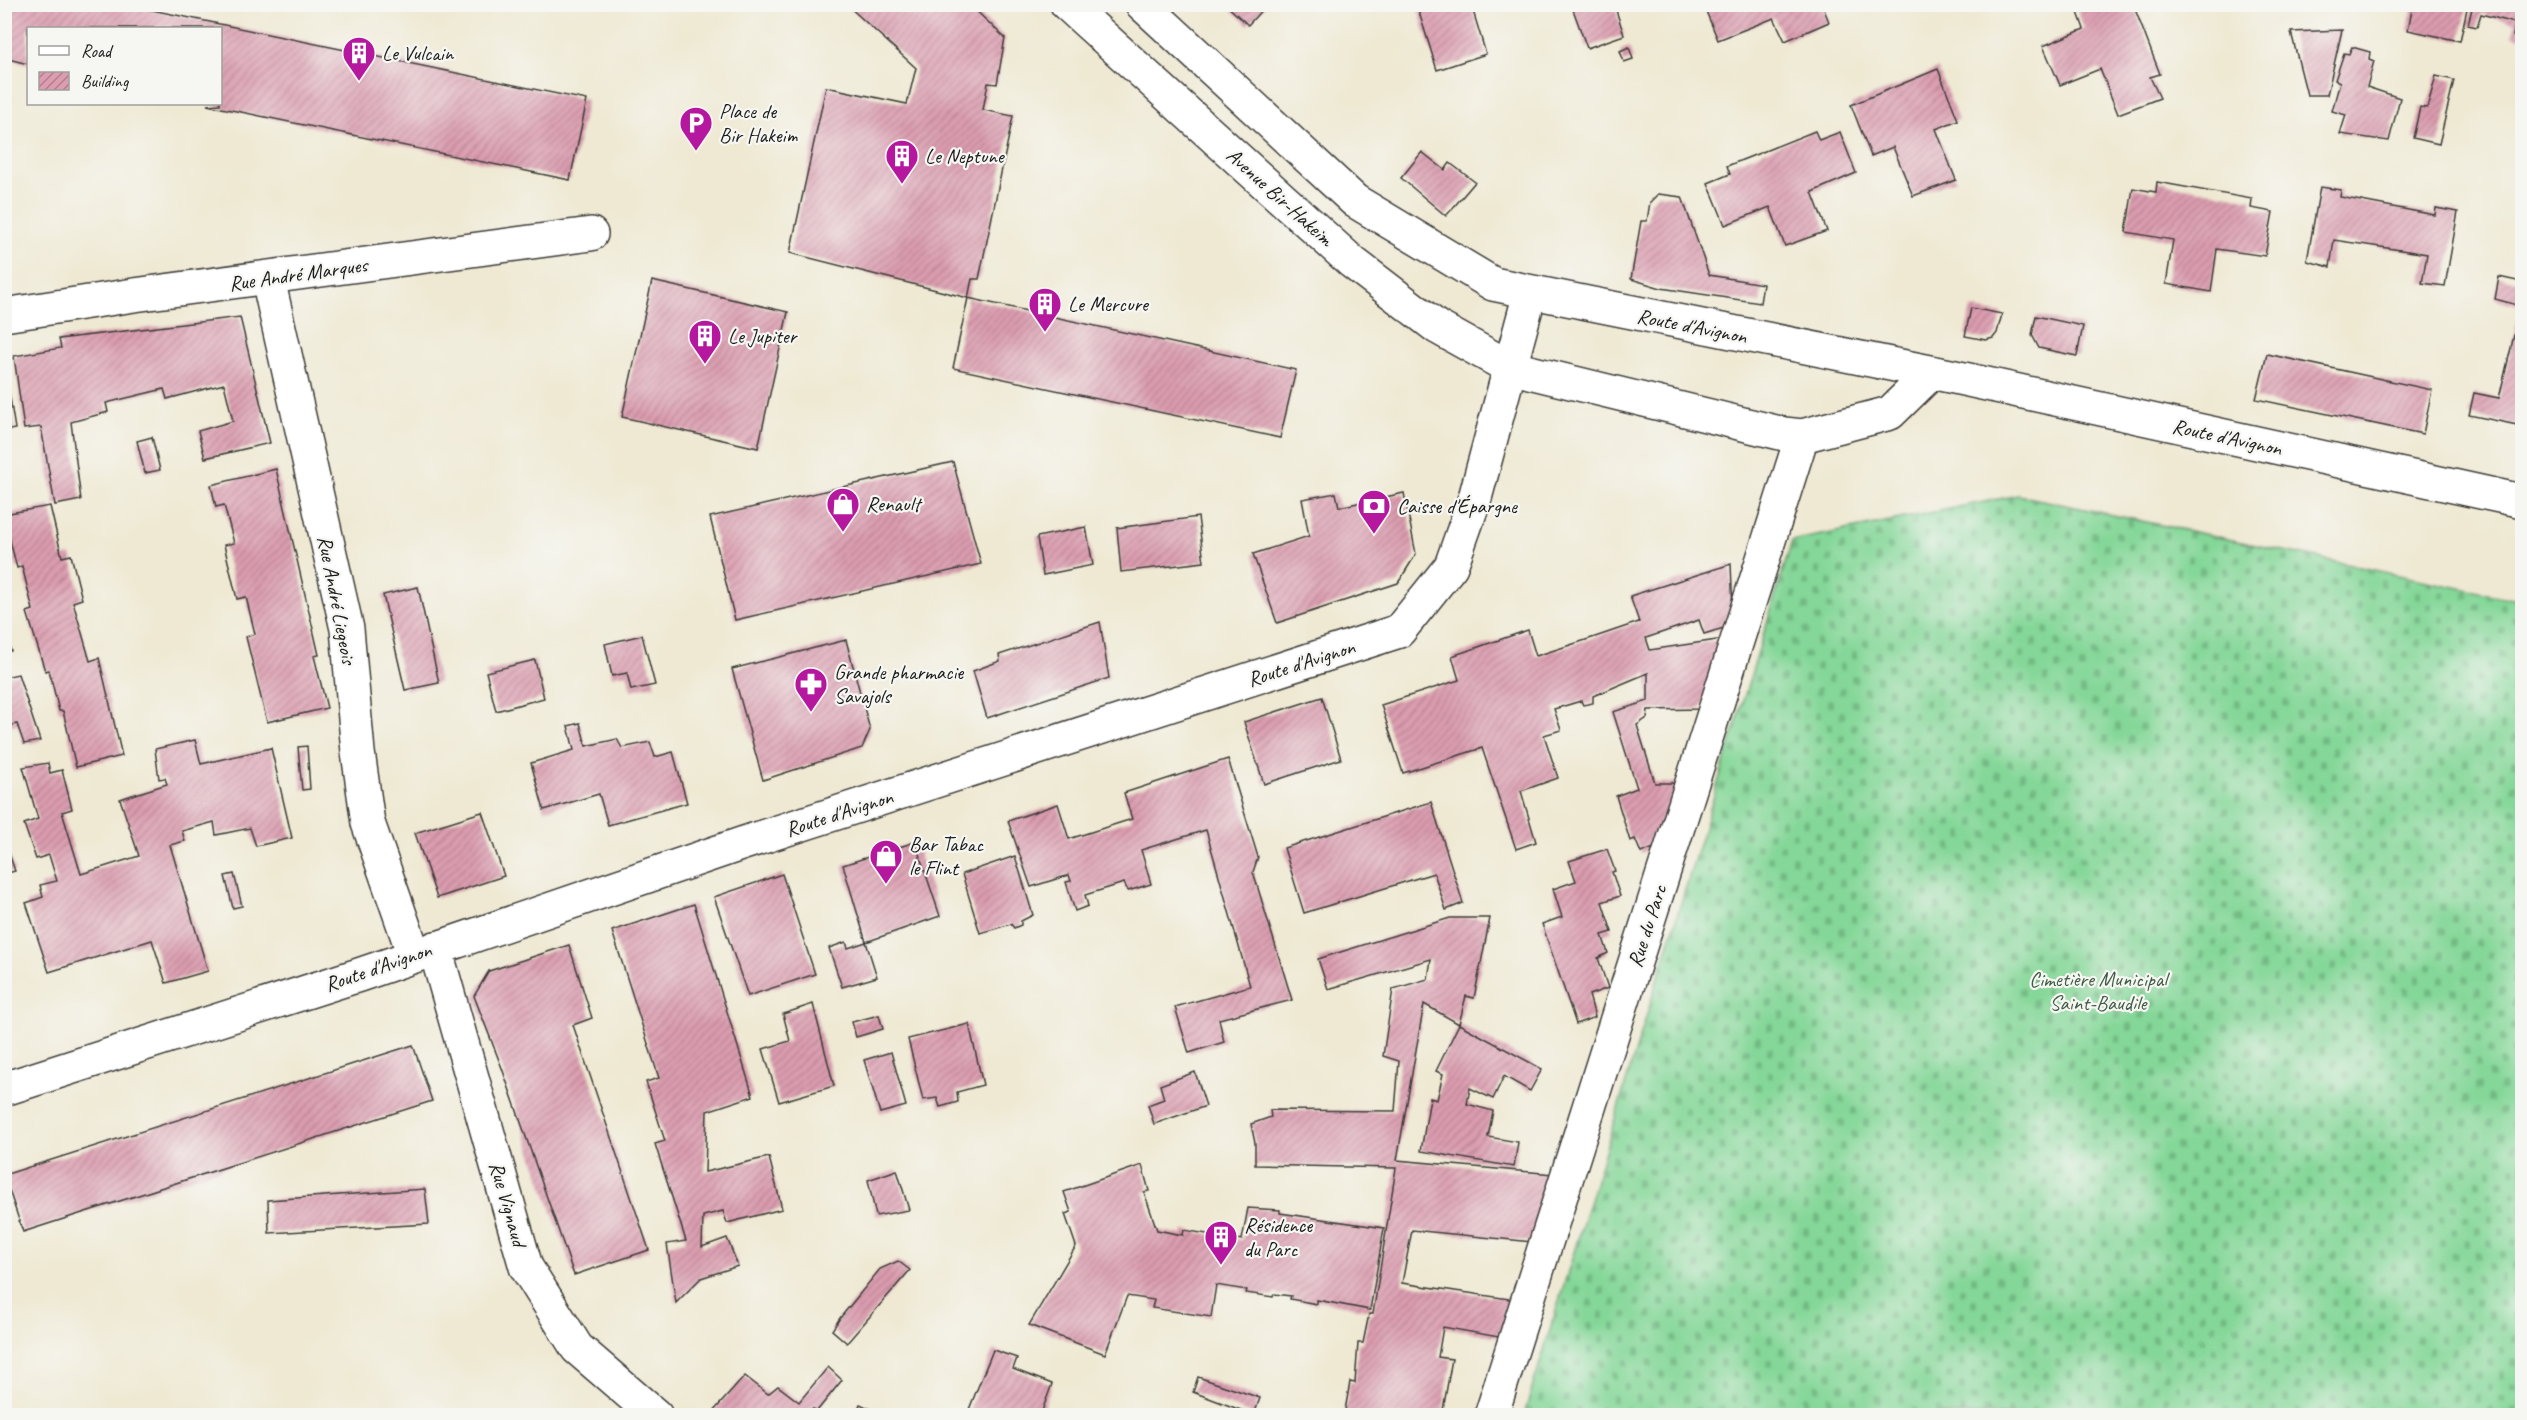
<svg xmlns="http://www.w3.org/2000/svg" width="2527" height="1420" font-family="Caveat,sans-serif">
  <defs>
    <pattern id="cemetery-stones" width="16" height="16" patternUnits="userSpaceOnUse" patternTransform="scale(1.5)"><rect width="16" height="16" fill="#84d798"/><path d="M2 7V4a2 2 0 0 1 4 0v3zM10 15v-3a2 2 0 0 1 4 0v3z" fill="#71b882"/></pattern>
    <pattern id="building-hatch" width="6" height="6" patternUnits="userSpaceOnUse" patternTransform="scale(1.5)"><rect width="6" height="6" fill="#dc9db0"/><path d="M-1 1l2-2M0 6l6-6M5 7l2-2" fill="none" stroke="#b27f8e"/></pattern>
  </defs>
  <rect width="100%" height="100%" fill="#f6f6f2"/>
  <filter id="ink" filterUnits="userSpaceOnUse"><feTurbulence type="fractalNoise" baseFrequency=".0167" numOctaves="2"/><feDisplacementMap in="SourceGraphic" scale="12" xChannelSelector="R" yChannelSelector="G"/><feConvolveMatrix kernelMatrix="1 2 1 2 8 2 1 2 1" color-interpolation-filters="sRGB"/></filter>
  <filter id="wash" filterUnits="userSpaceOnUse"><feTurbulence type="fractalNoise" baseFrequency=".008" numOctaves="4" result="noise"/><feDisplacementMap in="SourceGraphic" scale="24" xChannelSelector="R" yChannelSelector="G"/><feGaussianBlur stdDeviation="1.35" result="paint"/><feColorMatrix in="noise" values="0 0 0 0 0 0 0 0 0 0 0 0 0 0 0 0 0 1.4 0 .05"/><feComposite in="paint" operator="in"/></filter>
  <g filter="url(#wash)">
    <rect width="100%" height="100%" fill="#efe9d3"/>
    <!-- cemetery -->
    <path fill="url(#cemetery-stones)" stroke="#507a5a" stroke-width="1.5" d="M2018,495L2522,601V1415H1524L1792,541Z"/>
    <g id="blocks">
      <!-- building -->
      <g fill="url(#building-hatch)">
        <path d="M4,4H123L587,100L570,180L207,105L220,104V28H28V64L4,58Z"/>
        <path d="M846,4H969L1005,38L997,84L988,83L983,110L1013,116L979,279H972L968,298L790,253L826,87L907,104L916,68Z"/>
        <path d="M1225,4H1267L1248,25Z"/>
        <path d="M1432,4H1471L1486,54L1437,70L1418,9Z"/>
        <path d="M1571,4H1614L1624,35L1587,48Z"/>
        <path d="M1703,4H1822L1829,22L1785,41L1774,18L1718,40Z"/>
        <path d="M2075,4H2133L2160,74L2150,77L2160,98L2118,114L2100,69L2060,85L2043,46L2084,29Z"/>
        <path d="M2413,4H2468L2460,41L2408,30Z"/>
        <path d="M2473,4H2522V38L2513,36L2515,23L2481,14L2477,27L2468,25Z"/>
        <path d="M2342,30L2327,95H2307L2291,32Z"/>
        <path d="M1629,47L1633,59L1624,62L1620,51Z"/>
        <path d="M2352,47L2370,52L2369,59L2374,61L2367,87L2400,98L2389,141L2340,134L2346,115L2332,111L2340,82L2335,80L2344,53L2349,54Z"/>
        <path d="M1938,69L1958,120L1936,129L1956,180L1913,196L1893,147L1871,156L1851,105Z"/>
        <path d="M2436,76L2454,80L2439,144L2413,138L2420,107L2427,108Z"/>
        <path d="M1815,131L1819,140L1840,132L1856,173L1812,192L1827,231L1785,246L1770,207L1725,225L1708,183L1730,174L1727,166Z"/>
        <path d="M1422,152L1445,170L1450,163L1475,182L1446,216L1401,178Z"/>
        <path d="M2157,182L2252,199L2251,208L2273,212L2265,256L2217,249L2211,292L2166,284L2173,240L2126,232L2133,188L2156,192Z"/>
        <path d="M2320,187L2341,190L2340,197L2435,215L2436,208L2458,212L2445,286L2422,283L2427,254L2334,240L2330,267L2307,261Z"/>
        <path d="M1658,194L1682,197L1709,275L1763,284L1760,303L1661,288L1631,279L1641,221H1647L1650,202Z"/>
        <path d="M2499,277L2522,282V426L2469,415L2474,393L2499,398L2521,306L2495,299Z"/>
        <path d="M652,281L788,312L758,448L622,417Z"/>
        <path d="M968,298L1296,370L1280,438L953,368Z"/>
        <path d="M1971,308L2002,314L1997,333L1993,338L1986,340L1965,336Z"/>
        <path d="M2036,316L2083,326L2077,356L2039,348L2032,335Z"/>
        <path d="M240,317L270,443L205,458L198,431L233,421L224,384L167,399L164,389L106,403L108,412L71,422L81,500L55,505L41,427L24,429L14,356L61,348L59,339Z"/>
        <path d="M2267,354L2432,390L2423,434L2256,399Z"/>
        <path d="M4,360L15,429L4,431Z"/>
        <path d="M152,437L160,470L145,473L137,441Z"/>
        <path d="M953,462L981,564L735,620L710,517Z"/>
        <path d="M276,469L319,655L314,656L327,708L267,722L246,637L255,634L246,597L237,599L224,545L234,543L224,505L216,507L211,485Z"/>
        <path d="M1336,493L1339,507L1404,493L1416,554L1398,583L1277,623L1253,554L1309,536L1302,499Z"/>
        <path d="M50,506L62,557L71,555L82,599L73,602L90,661L99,658L122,756L76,767L63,711H59L49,670L45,671L27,612L33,610L22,566L17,568L4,517V514Z"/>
        <path d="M1198,517L1204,562L1121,572L1117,528Z"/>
        <path d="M1086,527L1093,565L1043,575L1037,537Z"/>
        <path d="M1731,564L1733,611L1727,627L1704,634L1699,620L1646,638L1650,650L1724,639L1701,709L1648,710L1647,718L1637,725L1655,783H1677L1657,847L1641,853L1635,839L1630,841L1616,796L1637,788L1613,712L1648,701V673L1593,696V703L1583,705L1581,701L1554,709L1561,730L1544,735L1558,778L1521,791L1536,842L1516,849L1482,748L1403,773L1381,705L1459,680L1452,656L1528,630L1536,656L1595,637L1639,622L1630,596Z"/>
        <path d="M418,587L439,683L405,690L383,595Z"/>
        <path d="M1100,622L1109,678L987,718L973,671L1000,661L999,655Z"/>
        <path d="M4,631L11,651L4,652Z"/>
        <path d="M642,635L655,685L631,690L627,673L612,676L605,644Z"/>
        <path d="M846,640L870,730L862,748L763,780L732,669Z"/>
        <path d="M535,660L544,698L496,711L486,672Z"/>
        <path d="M18,674L40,741L24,744L17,724L4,727V677Z"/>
        <path d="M1322,697L1341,759L1264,784L1244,722Z"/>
        <path d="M580,723L586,746L617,739L622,748L650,742L655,757L673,752L687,803L608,825L599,794L544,810L531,763L574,750L568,726Z"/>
        <path d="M195,740L201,764L271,748L292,838L256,846L250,828L216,835L214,822L182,831L185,841L170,845L208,971L166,983L152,940L49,972L26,903L43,897L40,885L57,881L49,855L36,859L24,824L38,819L23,767L48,763L50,773L62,770L72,809L62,812L81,874L139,856L120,799L167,784L165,778L159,779L155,749Z"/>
        <path d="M307,746L310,789L302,790L298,747Z"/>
        <path d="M1228,759L1258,857L1253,872L1292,1000L1219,1019L1224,1042L1189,1053L1175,1007L1250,986L1206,830L1141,850L1151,884L1128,891L1124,883L1085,895L1088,906L1075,911L1066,882L1071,881L1069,875L1031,887L1008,821L1058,804L1069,839L1132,819L1124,793Z"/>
        <path d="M1431,802L1463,903L1446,910L1434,873L1304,913L1284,848Z"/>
        <path d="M482,812L504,876L437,898L415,833Z"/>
        <path d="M4,839L15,871L4,874Z"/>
        <path d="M915,842L940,916L866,942L843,865Z"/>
        <path d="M1607,849L1615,871L1612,872L1620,896L1602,902L1612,932L1602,935L1608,953L1598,958L1608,988L1589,995L1595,1017L1576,1024L1542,924L1562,917L1553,889L1576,881L1569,861Z"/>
        <path d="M1015,856L1033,915L1021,921V925L1014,928L1011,924L980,933L962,874Z"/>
        <path d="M234,874L242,906L233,908L225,876Z"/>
        <path d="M782,874L815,974L748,996L714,897Z"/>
        <path d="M694,904L753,1096L707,1111L705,1172L769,1157L782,1209L727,1223L723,1211L703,1216L702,1247L727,1238L738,1266L701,1278L676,1303L667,1244L686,1241L655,1144L665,1141L646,1082L659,1078L612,931Z"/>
        <path d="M1450,918H1490L1474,998L1466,996L1459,1024L1424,1004L1397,1160L1553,1174L1533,1242L1412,1230L1402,1283L1516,1300L1504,1338L1443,1327L1438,1357L1452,1359L1442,1416H1344L1350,1382L1355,1383L1358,1343H1363L1369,1314H1373L1396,1168L1255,1165V1143L1251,1124L1271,1117L1270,1110L1395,1111L1399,1061L1383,1056L1393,989L1428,979L1431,959L1328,989L1318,959Z"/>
        <path d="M846,942L848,948L866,942L877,977L842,987L829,948Z"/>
        <path d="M569,945L592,1018L573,1025L649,1250L574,1275L502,1068L474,996L489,971Z"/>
        <path d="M813,1004L834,1086L779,1102L763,1049L790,1041L783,1014Z"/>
        <path d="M879,1015L883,1029L856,1037L852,1022Z"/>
        <path d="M969,1024L983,1085L957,1092L958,1102L940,1107L937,1098L923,1100L908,1039Z"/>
        <path d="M1459,1024L1542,1069L1530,1091L1504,1076L1493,1099L1470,1088L1467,1104L1493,1111L1488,1137L1518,1142L1514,1167L1421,1151L1430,1098L1437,1100L1443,1074L1436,1071Z"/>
        <path d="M413,1045L432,1101L23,1232L4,1175Z"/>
        <path d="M891,1052L906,1106L880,1113L864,1060Z"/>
        <path d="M1195,1072L1206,1106L1154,1124L1148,1105L1164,1099L1160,1085Z"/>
        <path d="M1142,1165L1149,1191L1144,1192L1157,1230L1183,1235L1184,1230L1242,1240L1248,1208L1280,1210V1213L1384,1228L1370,1310L1317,1300V1304L1290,1299L1291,1296L1274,1294L1273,1297L1246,1293L1247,1290L1216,1285L1211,1317L1152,1308L1154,1300L1127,1296L1105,1354L1029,1325L1076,1246L1065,1214L1071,1212L1064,1192Z"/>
        <path d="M897,1170L909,1210L876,1216L868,1180Z"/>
        <path d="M425,1189L429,1224L269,1233L268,1200Z"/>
        <path d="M898,1261L910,1270L847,1343L832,1330L840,1318L880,1269Z"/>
        <path d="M993,1350L1017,1358L1013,1369L1052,1384L1042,1411L1047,1413L1046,1416H976L968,1412Z"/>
        <path d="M828,1367L842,1380L817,1411L813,1409L807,1416L711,1414L745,1376L768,1394L778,1386L799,1402Z"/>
        <path d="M1198,1377L1260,1398L1254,1415L1193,1392Z"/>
        <path d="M860,1404L873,1410L870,1416H855Z"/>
      </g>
    </g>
  </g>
  <g filter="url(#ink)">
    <use href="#blocks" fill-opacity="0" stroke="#3c3b37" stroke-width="1.5"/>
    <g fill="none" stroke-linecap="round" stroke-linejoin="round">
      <!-- street casing -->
      <g stroke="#3c3b37" stroke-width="36">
        <g id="street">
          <path d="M268,279L347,629L358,752L368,823L414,955"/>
          <path d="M4,315L134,295L591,234"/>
          <path d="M435,948L526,1267L577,1348L656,1416"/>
          <path d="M1491,1416L1802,436"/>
        </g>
      </g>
      <!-- secondary casing -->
      <g stroke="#3c3b37" stroke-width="36">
        <g id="secondary">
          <path d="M1067,4L1352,262L1437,327L1509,367L1784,434L1802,436L1890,413L1931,373"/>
          <path d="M1142,4L1355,201L1493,284L1950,376L2522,501"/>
          <path d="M4,1089L359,975L744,843L1399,631L1451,566L1475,498L1530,293"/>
        </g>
      </g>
      <!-- street -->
      <use href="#street" stroke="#fff" stroke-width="33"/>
      <!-- secondary -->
      <use href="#secondary" stroke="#fff" stroke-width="33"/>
    </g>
  </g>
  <!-- icons -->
  <defs>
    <g id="building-pin" transform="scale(1.725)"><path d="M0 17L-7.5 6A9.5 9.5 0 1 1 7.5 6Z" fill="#b5179e" stroke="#f6f6f2"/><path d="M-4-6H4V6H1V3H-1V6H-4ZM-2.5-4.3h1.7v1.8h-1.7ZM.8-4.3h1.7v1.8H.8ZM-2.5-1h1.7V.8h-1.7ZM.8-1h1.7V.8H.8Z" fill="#fff"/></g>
    <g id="parking-pin" transform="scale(1.725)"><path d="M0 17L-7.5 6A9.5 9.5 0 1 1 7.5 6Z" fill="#b5179e" stroke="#f6f6f2"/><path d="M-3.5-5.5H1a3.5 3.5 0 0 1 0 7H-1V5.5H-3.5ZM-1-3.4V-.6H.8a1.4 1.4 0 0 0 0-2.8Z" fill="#fff"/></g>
    <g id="shop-pin" transform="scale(1.725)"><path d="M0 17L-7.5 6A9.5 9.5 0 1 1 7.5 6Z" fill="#b5179e" stroke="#f6f6f2"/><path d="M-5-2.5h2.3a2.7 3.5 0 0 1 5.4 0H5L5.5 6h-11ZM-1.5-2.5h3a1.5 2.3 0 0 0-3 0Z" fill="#fff"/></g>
    <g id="bank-pin" transform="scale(1.725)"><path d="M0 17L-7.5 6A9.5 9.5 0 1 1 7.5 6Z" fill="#b5179e" stroke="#f6f6f2"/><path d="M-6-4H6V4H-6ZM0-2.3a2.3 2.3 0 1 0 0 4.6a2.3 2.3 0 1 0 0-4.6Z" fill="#fff"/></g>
    <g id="pharmacy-pin" transform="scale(1.725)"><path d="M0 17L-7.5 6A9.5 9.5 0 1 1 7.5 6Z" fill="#b5179e" stroke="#f6f6f2"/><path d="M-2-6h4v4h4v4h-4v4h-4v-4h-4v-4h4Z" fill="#fff"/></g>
  </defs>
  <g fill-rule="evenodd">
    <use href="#building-pin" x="359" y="53"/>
    <use href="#parking-pin" x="696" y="123"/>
    <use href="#building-pin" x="902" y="156"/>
    <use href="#building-pin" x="1045" y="304"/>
    <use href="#building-pin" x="705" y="336"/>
    <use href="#shop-pin" x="843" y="504"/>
    <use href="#bank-pin" x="1374" y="506"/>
    <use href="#pharmacy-pin" x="811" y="684"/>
    <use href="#shop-pin" x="886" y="856"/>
    <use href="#building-pin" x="1221" y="1237"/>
  </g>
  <g text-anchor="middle" stroke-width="4.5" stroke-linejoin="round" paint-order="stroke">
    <!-- poi labels -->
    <g font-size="21" fill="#1c1c1c" stroke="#f6f6f2" text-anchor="start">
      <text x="382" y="60">Le Vulcain</text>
      <text x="719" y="118">Place de<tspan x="719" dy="24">Bir Hakeim</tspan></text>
      <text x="925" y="163">Le Neptune</text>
      <text x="1068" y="311">Le Mercure</text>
      <text x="728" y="343">Le Jupiter</text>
      <text x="866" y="511">Renault</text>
      <text x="1397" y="513">Caisse d'Épargne</text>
      <text x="834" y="679">Grande pharmacie<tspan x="834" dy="24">Savajols</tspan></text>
      <text x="909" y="851">Bar Tabac<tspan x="909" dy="24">le Flint</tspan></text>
      <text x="1244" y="1232">Résidence<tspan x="1244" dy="24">du Parc</tspan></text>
    </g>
    <!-- street labels -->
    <g font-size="21" fill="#1c1c1c" stroke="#f6f6f2">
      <text transform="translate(1280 197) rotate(42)" y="7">Avenue Bir-Hakeim</text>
      <text transform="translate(298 274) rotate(-8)" y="7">Rue André Marques</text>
      <text transform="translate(1692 326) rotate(11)" y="7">Route d'Avignon</text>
      <text transform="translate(2227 437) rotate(12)" y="7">Route d'Avignon</text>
      <text transform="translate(337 600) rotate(79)" y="7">Rue André Liegeois</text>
      <text transform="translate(1301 663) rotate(-18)" y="7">Route d'Avignon</text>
      <text transform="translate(839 813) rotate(-18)" y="7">Route d'Avignon</text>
      <text transform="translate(1647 926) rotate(-72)" y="7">Rue du Parc</text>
      <text transform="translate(378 967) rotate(-19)" y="7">Route d'Avignon</text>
      <text transform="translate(508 1204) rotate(74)" y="7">Rue Vignaud</text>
    </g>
    <!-- park labels -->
    <g font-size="21" fill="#405d47" stroke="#f6f6f2">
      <text x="2098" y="986">Cimetière Municipal<tspan x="2098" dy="24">Saint-Baudile</tspan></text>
    </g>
  </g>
  <!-- margin -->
  <rect width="2527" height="1420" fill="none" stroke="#f6f6f2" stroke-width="24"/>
  <!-- legend -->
  <rect x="27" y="27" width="195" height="78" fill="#f6f6f2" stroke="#9f9f9c" stroke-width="1.5"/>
  <rect x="39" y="46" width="30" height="9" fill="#ffffff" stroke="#9f9f9c" stroke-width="1.5"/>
  <text x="81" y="57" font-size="18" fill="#1c1c1c">Road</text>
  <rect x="39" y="72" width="30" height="18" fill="url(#building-hatch)" stroke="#9f9f9c" stroke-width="1.5"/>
  <text x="81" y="87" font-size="18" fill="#1c1c1c">Building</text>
</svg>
